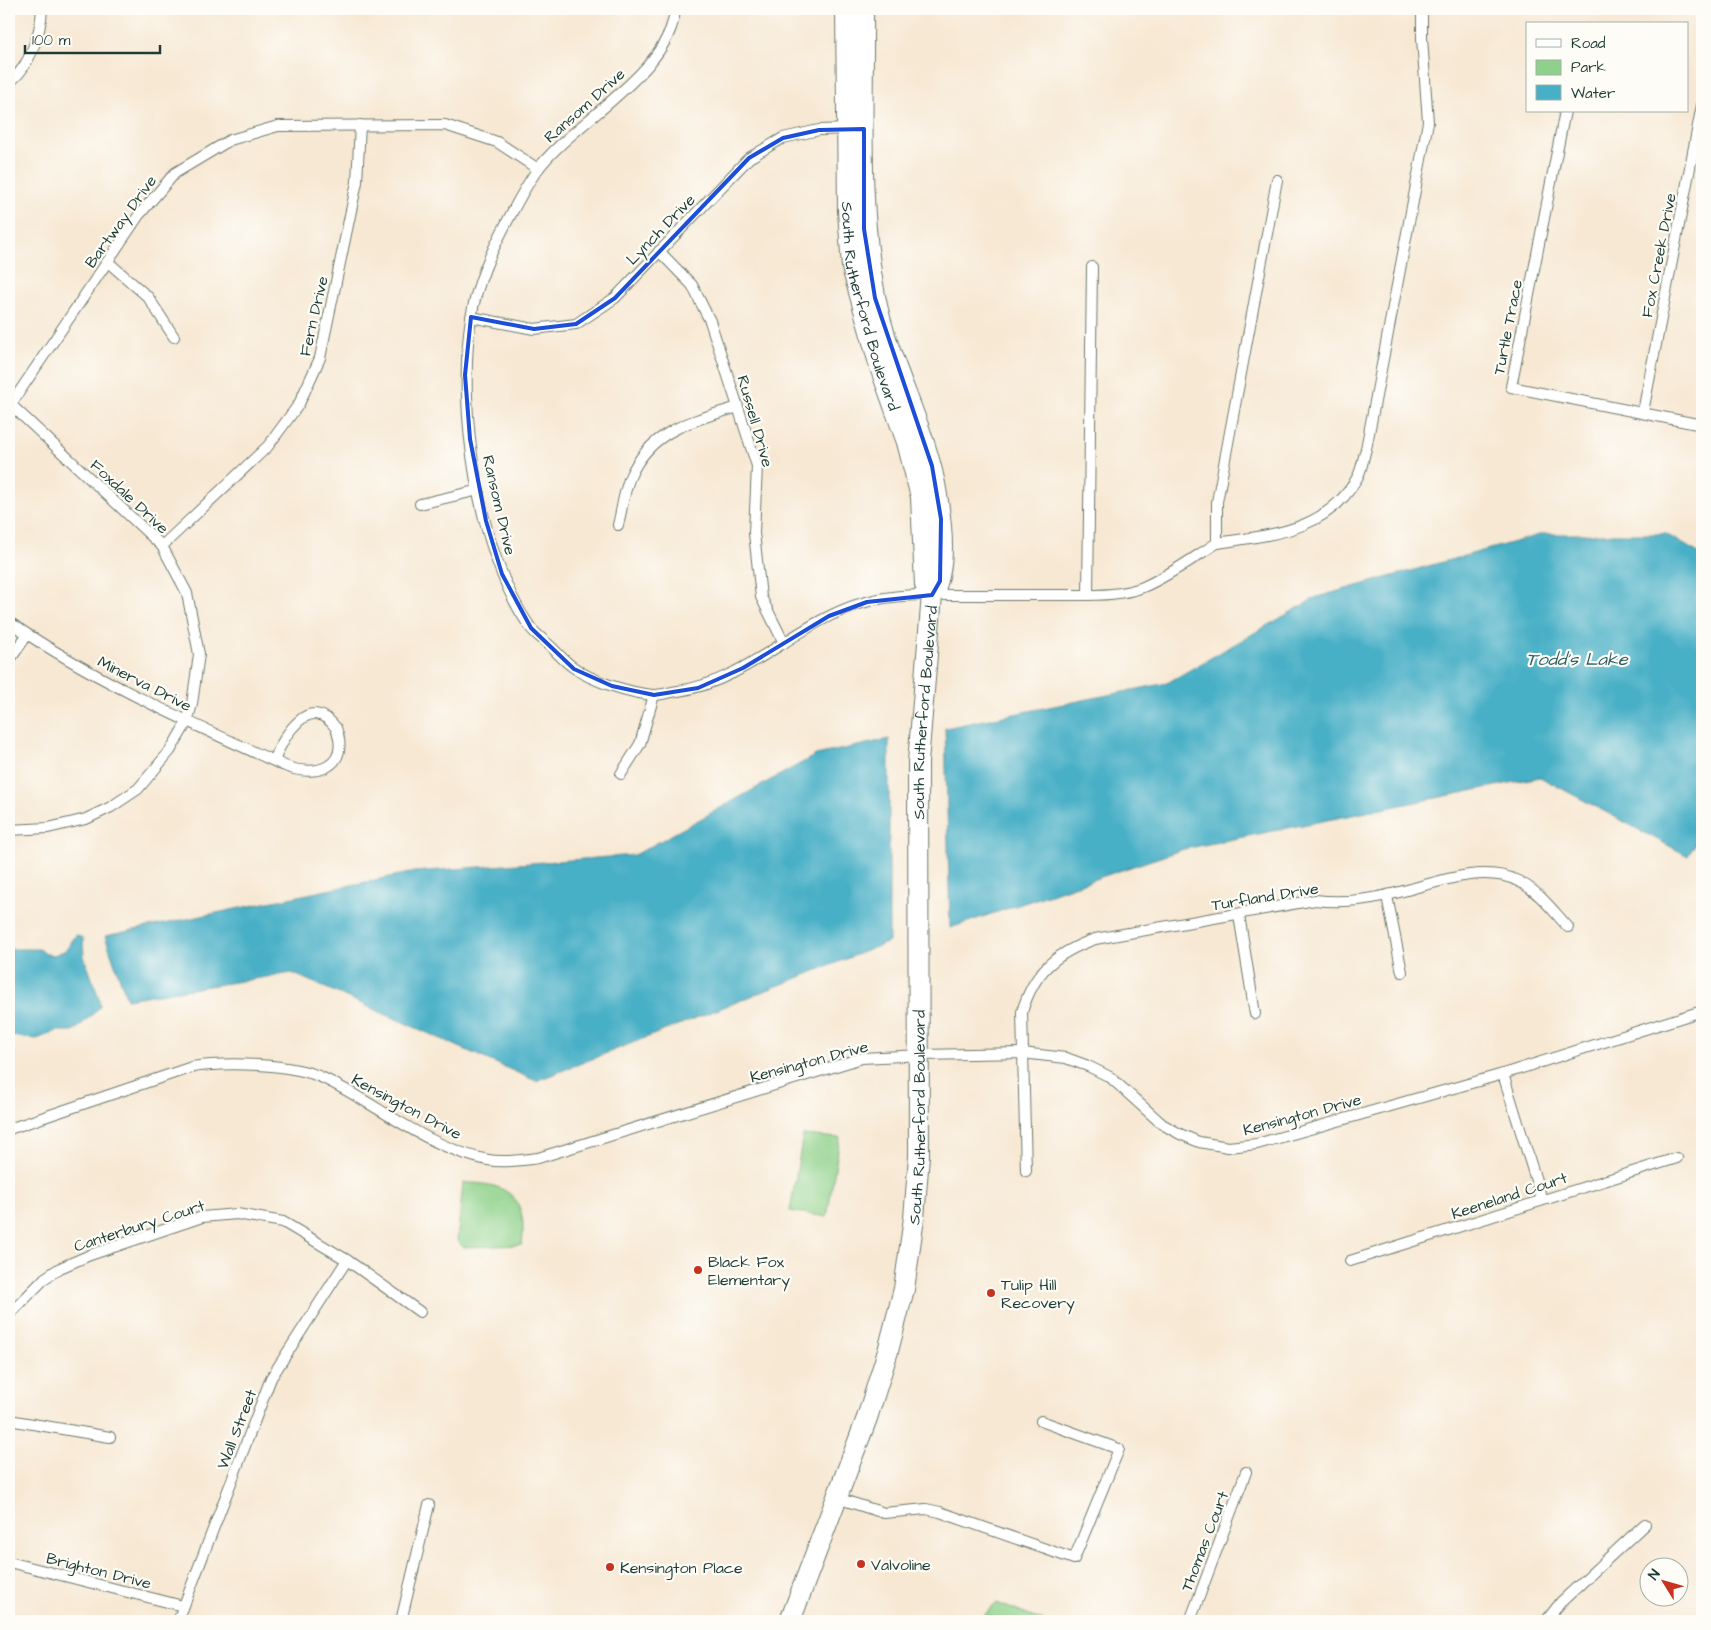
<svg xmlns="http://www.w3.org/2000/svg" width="1711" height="1630" font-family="'Architects Daughter',sans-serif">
  <rect width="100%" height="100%" fill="#fdfcf7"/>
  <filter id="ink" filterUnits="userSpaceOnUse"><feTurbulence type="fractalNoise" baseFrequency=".02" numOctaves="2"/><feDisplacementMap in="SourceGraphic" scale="10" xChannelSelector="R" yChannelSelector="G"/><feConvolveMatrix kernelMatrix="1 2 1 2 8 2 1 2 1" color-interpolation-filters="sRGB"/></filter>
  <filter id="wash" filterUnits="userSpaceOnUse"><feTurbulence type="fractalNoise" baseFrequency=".0096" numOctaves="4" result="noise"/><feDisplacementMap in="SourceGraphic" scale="20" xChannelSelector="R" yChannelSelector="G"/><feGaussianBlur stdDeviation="1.12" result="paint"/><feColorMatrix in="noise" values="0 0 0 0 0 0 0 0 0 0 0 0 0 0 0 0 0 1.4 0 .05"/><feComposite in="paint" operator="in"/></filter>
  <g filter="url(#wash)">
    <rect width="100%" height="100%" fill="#f7e8d3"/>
    <!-- green -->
    <g fill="#8ed18a" stroke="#56875f">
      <path d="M803,1135L840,1138L827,1217L790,1211Z"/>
      <path d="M463,1183C509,1182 528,1198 522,1245L463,1247L457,1241Z"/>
      <path d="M997,1603L1044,1621H978Z"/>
    </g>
    <!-- water -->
    <g fill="#47afc6" stroke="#33767d">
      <path d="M1543,534H1666L1702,555V832L1688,856L1540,777L1184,849L950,928L945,728L1167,683L1317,597Z"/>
      <path d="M889,739V942L536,1081L292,973L127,999L105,936L414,872L635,855L816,755Z"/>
      <path d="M76,935L83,938L84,956L99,998L100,1006L97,1010L78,1028L72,1031H57L37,1039L9,1036V949H39L46,954L54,955L66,950Z"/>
    </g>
  </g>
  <g filter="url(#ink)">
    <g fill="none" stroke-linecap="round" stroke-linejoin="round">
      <!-- street casing -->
      <g stroke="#6b796c" stroke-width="12">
        <g id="street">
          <path d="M675,9C671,72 574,121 538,169C526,185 517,203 508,220C491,252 477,282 471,318C457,406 477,552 530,627C535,634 543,639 549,645C557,652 564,661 573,667C591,681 630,693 653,695C661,695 670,692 678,691C749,681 798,620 866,602C898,593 932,595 964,595C1005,595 1047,595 1088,595"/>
          <path d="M9,82C29,69 41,32 42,9"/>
          <path d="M1565,111L1511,387L1702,425"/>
          <path d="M1277,180L1217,502V543C1271,535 1328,531 1357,478C1362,470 1363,458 1366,449L1428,122L1422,38V9"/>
          <path d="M659,251L692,285L710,321L738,407L757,466L754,533L761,597L784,643"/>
          <path d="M108,262L148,297L174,337"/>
          <path d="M1092,267L1088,595C1106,595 1126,594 1143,587C1169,576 1193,558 1217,543"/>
          <path d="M471,317L534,329L576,324L615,298L749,158L783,138L819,130L851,129"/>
          <path d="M9,403L162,546L187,593L199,654L192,704L187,722L170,751L138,789L111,807L86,819L48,828L9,830"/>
          <path d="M9,407L139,215L175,173L230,140L278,126L445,125L497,142L538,169"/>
          <path d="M1643,412L1702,105"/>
          <path d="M420,504L479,490"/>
          <path d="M618,525C622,509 624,491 630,477C651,429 693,421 738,407"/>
          <path d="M162,546L268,446L299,404L320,358L357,182L360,125"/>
          <path d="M9,622C95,681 190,723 285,766C315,778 351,768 336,728C309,691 283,737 274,761"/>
          <path d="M9,661L27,635"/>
          <path d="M621,774L640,744L654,695"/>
          <path d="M1387,896L1402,972"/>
          <path d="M1239,915L1255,1014"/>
          <path d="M1503,1074L1542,1200"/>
          <path d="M9,1129L192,1067C225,1062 292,1063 323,1078C378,1104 427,1148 488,1160C504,1163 522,1160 538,1158L862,1058L921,1055L1022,1053L1066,1058L1088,1066L1110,1077L1162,1124L1180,1134L1199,1142L1228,1147L1257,1144L1503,1074L1702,1011"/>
          <path d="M1026,1171L1022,1012C1034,971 1056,953 1095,939L1315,900C1340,903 1362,901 1387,895C1426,887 1480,862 1518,881C1539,891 1553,911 1568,927"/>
          <path d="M1350,1261L1677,1158"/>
          <path d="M9,1315L45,1278L60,1268L90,1255L202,1217L237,1214L283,1222L347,1260L420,1312"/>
          <path d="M9,1420L110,1437"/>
          <path d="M837,1498L884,1513L926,1509L940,1512L1074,1559L1119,1449L1041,1421"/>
          <path d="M9,1562L183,1606"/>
          <path d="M178,1621L271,1378L347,1260"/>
          <path d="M401,1621L429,1505"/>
          <path d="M1190,1621L1246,1472"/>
          <path d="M1546,1621L1561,1602L1645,1524"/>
        </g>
      </g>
      <!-- highway casing -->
      <g stroke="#6b796c" stroke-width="22">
        <g id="highway">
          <path id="s1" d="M846,9L848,211L852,267L880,367L907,442L921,497L925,585L932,595"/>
          <path id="s2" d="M790,1621L867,1418L888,1351L904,1289L914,1218L919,1156L918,762L932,595C947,567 942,526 937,495C926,426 888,365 875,296C857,202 864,104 863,9"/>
        </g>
      </g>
      <!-- street -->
      <use href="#street" stroke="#fff" stroke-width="10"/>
      <!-- highway -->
      <use href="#highway" stroke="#fff" stroke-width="20"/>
    </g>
  </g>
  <!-- marked area -->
  <path fill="none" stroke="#1d4ed8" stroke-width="4" stroke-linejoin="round" d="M864,129V229L875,298L932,466L941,519L940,581L932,595L867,602L829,616L743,668L698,688L654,695L612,686L574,669L531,628L502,574L486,521L470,439L465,375L471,317L534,329L576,324L615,298L749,158L783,138L819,130Z"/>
  <!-- markers -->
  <g fill="#c8321e" stroke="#fdfcf7" stroke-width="2">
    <circle cx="698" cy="1270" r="5"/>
    <circle cx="991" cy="1293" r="5"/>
    <circle cx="861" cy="1564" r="5"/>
    <circle cx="610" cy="1567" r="5"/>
  </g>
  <g text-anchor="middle" stroke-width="4.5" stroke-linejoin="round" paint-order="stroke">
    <!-- street labels -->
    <g font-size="16" fill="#1f3d34" stroke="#fdfcf7">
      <text transform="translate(584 105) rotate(-42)" y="6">Ransom Drive</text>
      <text transform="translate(120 221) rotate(-54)" y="6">Bartway Drive</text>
      <text transform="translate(660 229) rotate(-46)" y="6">Lynch Drive</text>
      <text transform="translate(1658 255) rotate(-79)" y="6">Fox Creek Drive</text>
      <text dy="6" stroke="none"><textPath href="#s1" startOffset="300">South Rutherford Boulevard</textPath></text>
      <text transform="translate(313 316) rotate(-77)" y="6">Fern Drive</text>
      <text transform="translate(1507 327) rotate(-79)" y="6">Turtle Trace</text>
      <text transform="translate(756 421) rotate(74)" y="6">Russell Drive</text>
      <text transform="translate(130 496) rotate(43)" y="6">Foxdale Drive</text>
      <text transform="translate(500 505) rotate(77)" y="6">Ransom Drive</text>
      <text transform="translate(145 683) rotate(27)" y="6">Minerva Drive</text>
      <text dy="6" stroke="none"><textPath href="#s2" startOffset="929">South Rutherford Boulevard</textPath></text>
      <text transform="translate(1265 896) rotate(-9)" y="6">Turfland Drive</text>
      <text transform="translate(809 1061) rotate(-15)" y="6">Kensington Drive</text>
      <text transform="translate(407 1106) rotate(28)" y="6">Kensington Drive</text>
      <text transform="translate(1302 1114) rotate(-15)" y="6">Kensington Drive</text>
      <text dy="6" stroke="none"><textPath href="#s2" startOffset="524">South Rutherford Boulevard</textPath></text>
      <text transform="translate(1509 1195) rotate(-18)" y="6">Keeneland Court</text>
      <text transform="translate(139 1225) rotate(-18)" y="6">Canterbury Court</text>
      <text transform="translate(236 1429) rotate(-69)" y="6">Wall Street</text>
      <text transform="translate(1204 1541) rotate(-69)" y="6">Thomas Court</text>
      <text transform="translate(99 1570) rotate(14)" y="6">Brighton Drive</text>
    </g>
    <!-- poi labels -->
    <g font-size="16" fill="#1f3d34" stroke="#fdfcf7" text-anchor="start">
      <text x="708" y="1267">Black Fox<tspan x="708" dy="18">Elementary</tspan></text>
      <text x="1001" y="1290">Tulip Hill<tspan x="1001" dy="18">Recovery</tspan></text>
      <text x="871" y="1570">Valvoline</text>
      <text x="620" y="1573">Kensington Place</text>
    </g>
    <!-- water labels -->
    <g font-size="18" font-style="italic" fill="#2b5f60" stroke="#fdfcf7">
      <text x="1577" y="665">Todd's Lake</text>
    </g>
  </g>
  <!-- margin -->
  <rect width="1711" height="1630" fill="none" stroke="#fdfcf7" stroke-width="30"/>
  <!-- legend -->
  <rect x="1526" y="22" width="162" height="90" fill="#fdfcf7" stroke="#a4b0a9"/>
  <rect x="1536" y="39" width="25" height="8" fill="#ffffff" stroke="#a4b0a9"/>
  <text x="1571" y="48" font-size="15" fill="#1f3d34">Road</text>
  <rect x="1536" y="60" width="25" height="15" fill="#8ed18a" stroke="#a4b0a9"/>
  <text x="1571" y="72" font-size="15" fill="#1f3d34">Park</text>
  <rect x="1536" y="85" width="25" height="15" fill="#47afc6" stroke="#a4b0a9"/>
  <text x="1571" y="98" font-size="15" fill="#1f3d34">Water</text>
  <!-- north arrow -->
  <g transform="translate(1664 1582) rotate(307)"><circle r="24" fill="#fdfcf7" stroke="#a4b0a9"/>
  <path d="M0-4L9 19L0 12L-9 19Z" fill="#c8321e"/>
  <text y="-8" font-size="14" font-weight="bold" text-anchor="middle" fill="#1f3d34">N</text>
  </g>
  <!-- scale -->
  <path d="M25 45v8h135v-8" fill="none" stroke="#1f3d34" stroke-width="2.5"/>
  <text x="32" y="45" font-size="15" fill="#1f3d34" stroke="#fdfcf7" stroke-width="4" paint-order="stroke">100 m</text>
</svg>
